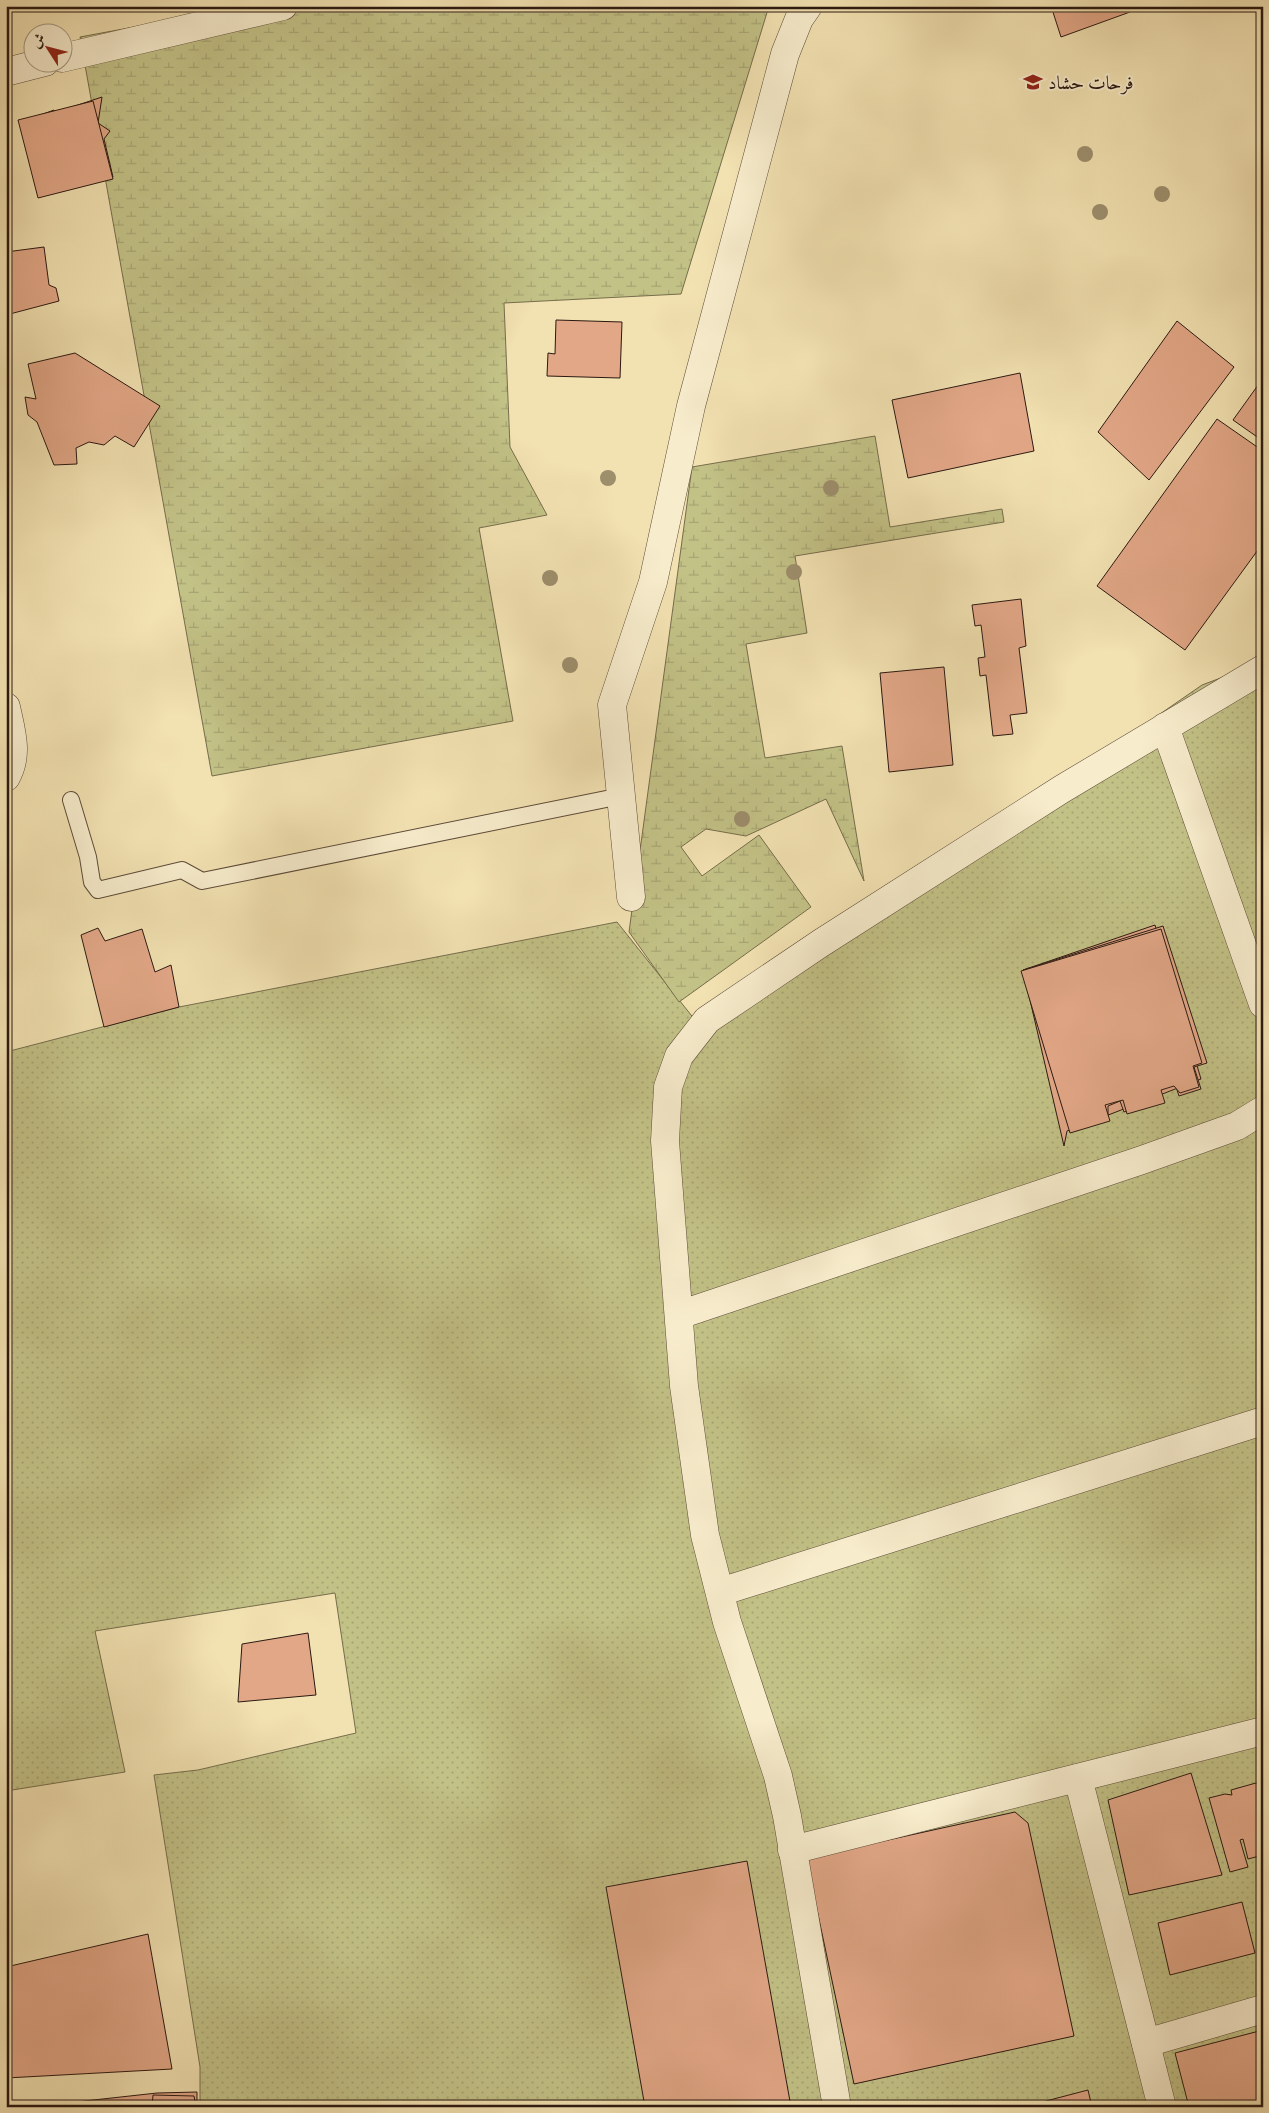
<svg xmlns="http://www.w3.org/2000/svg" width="1269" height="2113" font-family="'Libre Bodoni',Amiri,serif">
  <defs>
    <pattern id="grass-dots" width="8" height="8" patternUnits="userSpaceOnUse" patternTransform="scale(1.25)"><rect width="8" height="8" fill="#c2c186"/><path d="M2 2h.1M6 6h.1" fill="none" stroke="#a7a573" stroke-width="1.8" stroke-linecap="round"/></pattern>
    <pattern id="wetland-marsh" width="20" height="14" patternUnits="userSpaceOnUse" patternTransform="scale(1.25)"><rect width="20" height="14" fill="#c2c186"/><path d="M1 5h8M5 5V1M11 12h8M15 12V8" fill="none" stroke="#a7a573"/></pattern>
  </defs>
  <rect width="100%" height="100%" fill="#f2e1b1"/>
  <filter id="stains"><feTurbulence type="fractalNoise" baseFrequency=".004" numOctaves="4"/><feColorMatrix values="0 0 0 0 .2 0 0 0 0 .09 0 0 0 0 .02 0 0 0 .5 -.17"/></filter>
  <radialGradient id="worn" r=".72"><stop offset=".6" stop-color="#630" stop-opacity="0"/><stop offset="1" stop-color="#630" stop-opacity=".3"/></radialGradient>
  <!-- grass -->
  <path fill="url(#grass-dots)" stroke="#766d4c" d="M1263,662V2107H200V2067L154,1775L198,1770L356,1733L335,1593L95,1631L125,1772L6,1791V1052L179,1007L617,922L703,1030L1202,685Z"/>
  <!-- wetland -->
  <g fill="url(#wetland-marsh)" stroke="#766d4c">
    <path d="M247,6H769L681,294L504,303L510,447L547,515L479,528L513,721L212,776L80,37Z"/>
    <path d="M875,436L890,527L1002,509L1004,522L795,556L807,633L746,644L765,758L842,746L864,881L826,799L746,836L706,829L681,847L702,876L759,835L811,907L679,1002L629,932L692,467Z"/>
  </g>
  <!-- building -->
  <g fill="#e2a787" stroke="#2b1911">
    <path d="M1051,6H1129L1130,12L1061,37Z"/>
    <path d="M102,97L98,123L110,131L104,139L113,177L43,186L40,160L31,152L27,120L54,110L64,125L76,123L69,108Z"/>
    <path d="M93,101L113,179L38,198L18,120Z"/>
    <path d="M44,247L49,285L56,288L59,301L6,315V252Z"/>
    <path d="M556,320L622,322L620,378L547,376L548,353L555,354Z"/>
    <path d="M1177,321L1234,367L1149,480L1098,432Z"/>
    <path d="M75,353L160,406L134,447L115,436L104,445L89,442L76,448L77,464L54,465L37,422L28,415L25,397L36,399L28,364Z"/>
    <path d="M1020,373L1034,451L908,478L892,400Z"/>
    <path d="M1261,381L1263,382V441L1233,420Z"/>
    <path d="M1217,419L1263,451V543L1185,650L1097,586Z"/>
    <path d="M1021,599L1026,646L1019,648L1027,713L1010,715L1013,734L993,736L986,675L980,676L978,658L985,657L981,625L975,626L972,605Z"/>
    <path d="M944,667L953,765L889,772L880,673Z"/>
    <path d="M1155,925L1201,1079L1067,1131L1064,1146L1023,970Z"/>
    <path d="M1163,926L1207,1063L1194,1067L1201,1089L1179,1096L1175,1084L1160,1088V1098L1124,1112L1120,1101L1108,1106V1117L1073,1128L1023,970Z"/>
    <path d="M98,928L105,941L142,929L155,972L171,965L179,1007L104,1027L81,935Z"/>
    <path d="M1161,929L1202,1063L1193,1066L1199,1087L1180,1093L1174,1086L1161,1090L1165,1103L1127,1114L1123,1100L1105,1105L1110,1121L1070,1133L1021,971Z"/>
    <path d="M308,1633L316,1695L238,1702L242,1644Z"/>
    <path d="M1191,1773L1222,1875L1129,1895L1108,1800Z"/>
    <path d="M1263,1781V1855L1248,1859L1243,1839L1240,1840L1248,1867L1230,1872L1209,1798L1225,1794L1232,1795L1231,1790Z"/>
    <path d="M1015,1812L1028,1823L1074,2036L854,2084L806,1858Z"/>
    <path d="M747,1861L791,2107H645L606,1887Z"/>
    <path d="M1242,1902L1255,1953L1170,1975L1158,1923Z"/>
    <path d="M148,1934L172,2069L6,2078V1967Z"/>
    <path d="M1263,2030V2107H1189L1175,2053Z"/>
    <path d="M1088,2090L1092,2107H1036L1046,2101Z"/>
    <path d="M197,2092V2107H57V2104L157,2093Z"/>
    <path d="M153,2095L194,2096L196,2107H152Z"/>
  </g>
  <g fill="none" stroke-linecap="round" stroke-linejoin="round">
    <!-- lane casing -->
    <g stroke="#5d4b39" stroke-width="18">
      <path id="lane" d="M71,800L88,857L92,882L98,890L182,870L202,881L621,796"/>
    </g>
    <!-- street casing -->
    <g stroke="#5d4b39" stroke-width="29">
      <g id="street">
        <path d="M62,58L283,6"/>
        <path d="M6,72L45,62"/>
        <path d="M6,707C11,731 19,754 6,777"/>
        <path d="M1165,727L1263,1004"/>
        <path d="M631,897L612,705L653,582L691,406L785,54L799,19L808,6"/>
        <path d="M679,1315L1142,1160L1237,1126L1263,1110"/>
        <path d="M720,1592L1263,1421"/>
        <path d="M1078,1778L1162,2107"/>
        <path d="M792,1850L1263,1731"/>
        <path d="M1146,2043L1263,2009"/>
        <path d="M837,2107L787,1816L778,1776L727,1622L705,1535L684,1386L665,1141L668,1087L679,1056L707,1020L821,943L1062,789L1263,669"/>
      </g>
    </g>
    <!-- lane -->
    <use href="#lane" stroke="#f7eccc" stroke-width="16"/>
    <!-- street -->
    <use href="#street" stroke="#f7eccc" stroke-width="28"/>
  </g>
  <!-- trees -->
  <g fill="#9d8e6c">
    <circle cx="1085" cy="154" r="8"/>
    <circle cx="1162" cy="194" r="8"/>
    <circle cx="1100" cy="212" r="8"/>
    <circle cx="608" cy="478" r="8"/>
    <circle cx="831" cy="488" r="8"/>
    <circle cx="794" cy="572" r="8"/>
    <circle cx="550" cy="578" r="8"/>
    <circle cx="570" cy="665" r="8"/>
    <circle cx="742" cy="819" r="8"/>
  </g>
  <!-- icons -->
  <defs>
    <g id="school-bare" transform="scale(1.5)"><path d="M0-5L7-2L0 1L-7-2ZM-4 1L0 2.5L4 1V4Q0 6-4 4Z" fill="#8f2418" stroke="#f7eccc" stroke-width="2.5" paint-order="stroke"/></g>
  </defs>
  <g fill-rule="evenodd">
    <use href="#school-bare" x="1033" y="82"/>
  </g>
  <g text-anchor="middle" stroke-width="4" stroke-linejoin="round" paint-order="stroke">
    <!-- poi labels -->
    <g font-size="19" fill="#2b1911" stroke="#f7eccc" text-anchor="start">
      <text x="1048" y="89">فرحات حشاد</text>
    </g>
  </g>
  <!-- margin -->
  <rect width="1269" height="2113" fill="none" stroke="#f2e1b1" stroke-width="25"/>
  <rect x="8" y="8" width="1254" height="2098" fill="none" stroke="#2b1911" stroke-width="2.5"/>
  <rect x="12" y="12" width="1244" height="2088" fill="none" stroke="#2b1911"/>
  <!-- north arrow -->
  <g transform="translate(48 48) rotate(306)"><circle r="24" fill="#f7eccc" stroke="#a59881"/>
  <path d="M0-4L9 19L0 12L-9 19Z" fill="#8f2418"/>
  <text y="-8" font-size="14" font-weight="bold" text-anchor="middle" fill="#2b1911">ش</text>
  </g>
  <rect width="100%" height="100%" filter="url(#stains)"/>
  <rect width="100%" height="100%" fill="url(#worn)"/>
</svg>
